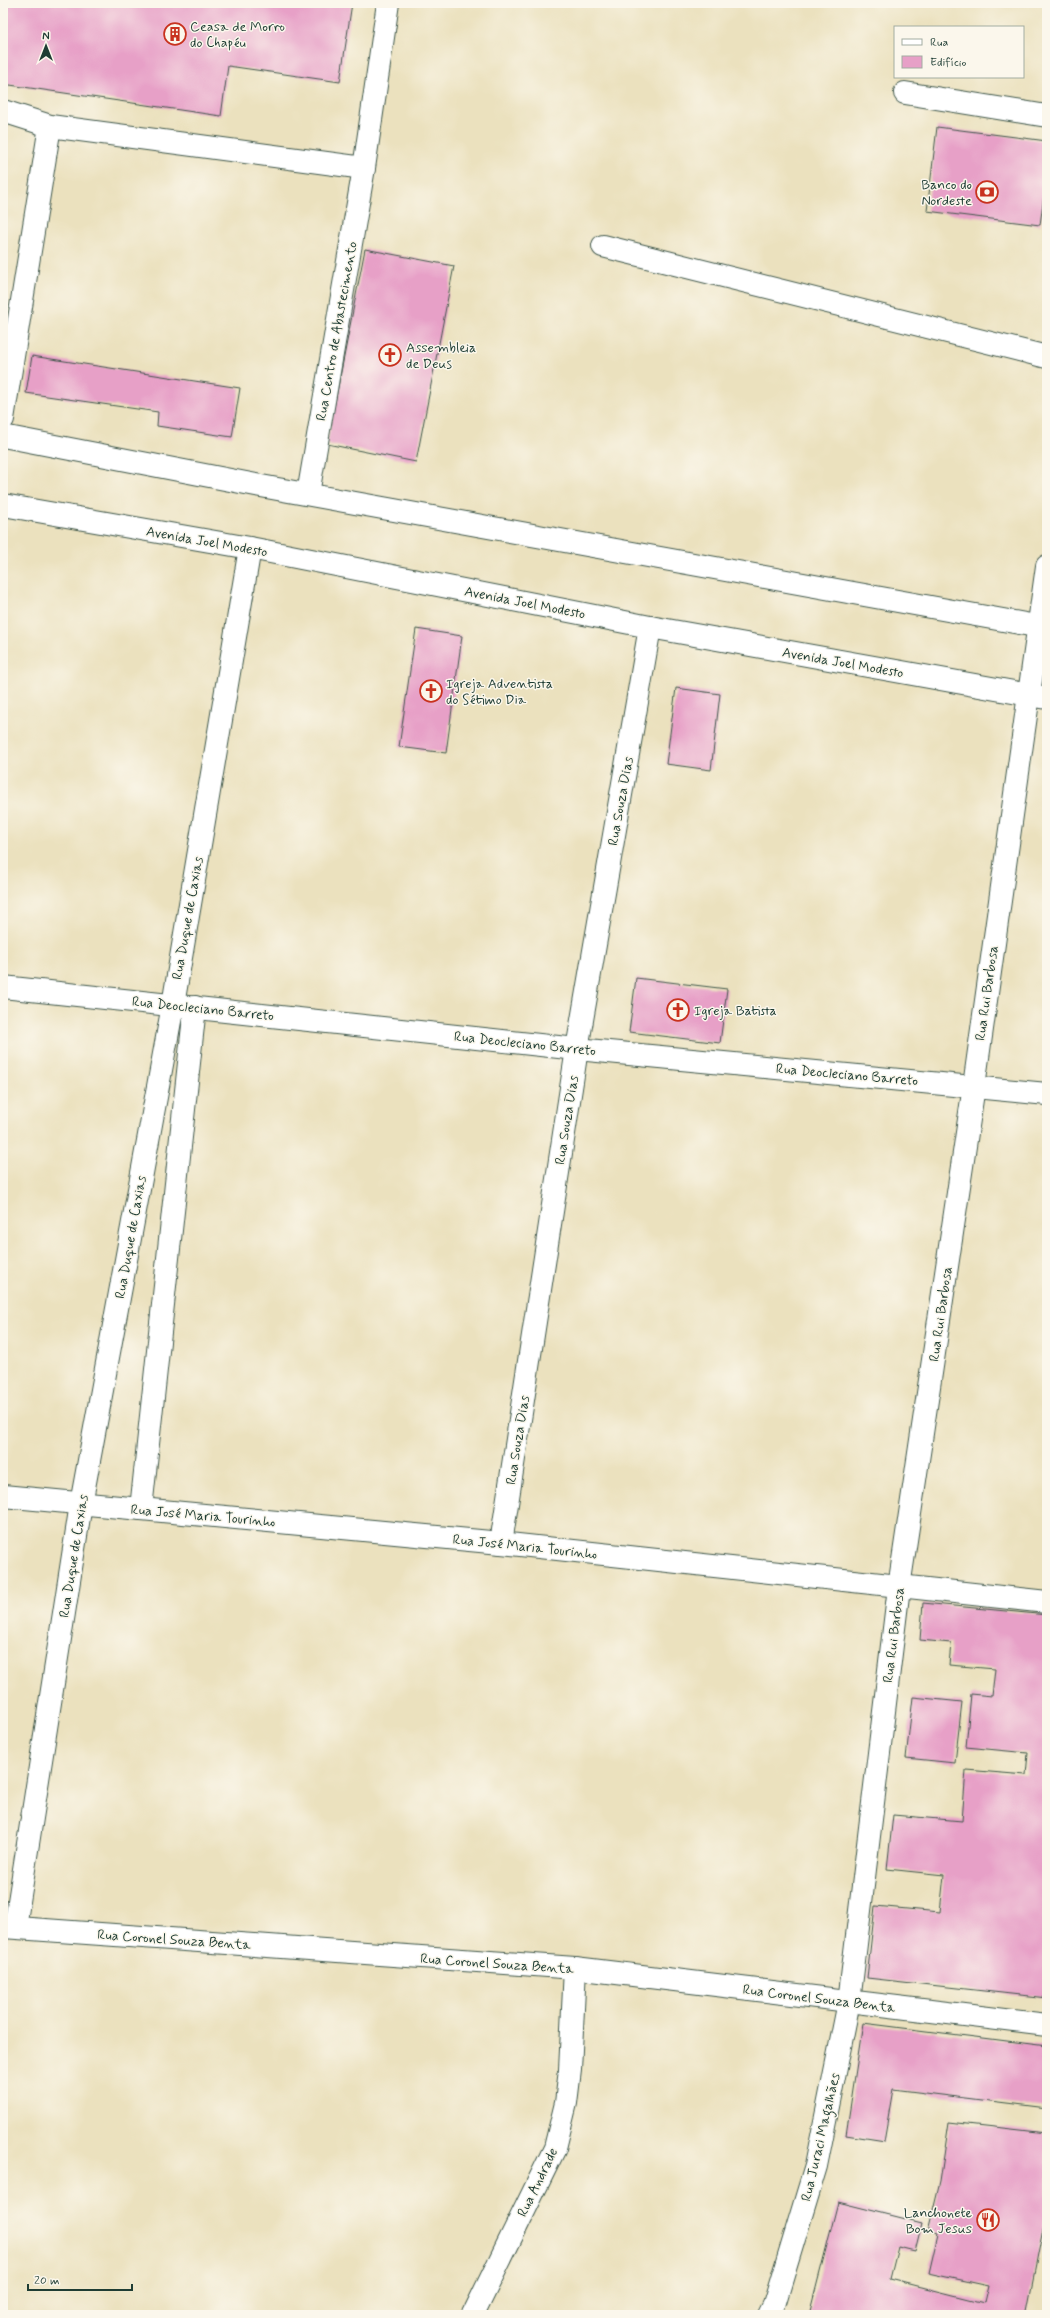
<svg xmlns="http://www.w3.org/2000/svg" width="1050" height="2318" font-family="Mynerve,sans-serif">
  <rect width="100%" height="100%" fill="#fbf7ec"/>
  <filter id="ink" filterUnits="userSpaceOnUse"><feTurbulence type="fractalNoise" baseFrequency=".025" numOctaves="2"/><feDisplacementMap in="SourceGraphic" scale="8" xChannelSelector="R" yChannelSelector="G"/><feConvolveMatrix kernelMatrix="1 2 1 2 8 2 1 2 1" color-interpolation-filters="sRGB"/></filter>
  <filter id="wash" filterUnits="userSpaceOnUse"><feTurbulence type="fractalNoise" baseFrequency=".012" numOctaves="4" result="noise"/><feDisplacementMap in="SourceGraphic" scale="16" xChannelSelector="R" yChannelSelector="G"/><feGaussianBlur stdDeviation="0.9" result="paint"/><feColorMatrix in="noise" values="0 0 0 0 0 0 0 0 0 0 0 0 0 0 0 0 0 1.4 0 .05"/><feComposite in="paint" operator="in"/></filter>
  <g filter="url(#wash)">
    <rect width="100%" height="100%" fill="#ebe1be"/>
    <g id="blocks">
      <!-- building -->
      <g fill="#e7a0c7">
        <path d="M3,3H352L340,82L228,66L221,116L3,84Z"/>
        <path d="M937,127L1047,141V173L1040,225L927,211Z"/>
        <path d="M365,249L454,266L416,462L327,444Z"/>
        <path d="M32,356L240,388L232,437L157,426L158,412L26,393Z"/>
        <path d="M416,629L462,636L446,753L399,747Z"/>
        <path d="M676,688L720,694L711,770L666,764Z"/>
        <path d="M636,978L727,989L720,1043L629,1032Z"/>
        <path d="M923,1603L1047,1615V1998L867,1978L875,1906L940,1912L944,1875L887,1869L893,1815L962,1821L966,1770L1026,1775L1028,1753L966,1747L971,1694L992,1696L995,1669L949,1665L951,1643L920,1640Z"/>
        <path d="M913,1697L962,1702L955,1763L906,1758Z"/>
        <path d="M863,2023L1047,2046V2108L893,2089L884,2141L846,2135Z"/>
        <path d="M949,2122L1047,2133V2209L1026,2315H809L838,2202L922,2223L915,2251L898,2247L890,2279L985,2303L989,2286L929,2273L938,2234L928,2231L940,2182Z"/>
      </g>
    </g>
  </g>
  <g filter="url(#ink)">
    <use href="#blocks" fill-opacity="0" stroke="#3e5649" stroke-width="1"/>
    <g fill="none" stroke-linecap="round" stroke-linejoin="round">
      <!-- minor casing -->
      <g stroke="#3e5649" stroke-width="24">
        <g id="minor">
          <path d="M905,93L1047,116"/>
          <path d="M3,111L50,126L364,168"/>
          <path d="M603,246L1047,357"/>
          <path d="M3,419L50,126"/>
          <path d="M3,436L261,486L1047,628"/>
          <path d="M308,494L364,168L388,3"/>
          <path d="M3,505L250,548L650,627L1047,698"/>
          <path d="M3,987L577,1049L1047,1094"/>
          <path d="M3,1496L501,1543L1047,1602"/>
          <path d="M141,1509L195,1007"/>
          <path d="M501,1543L577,1049L650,627"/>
          <path d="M3,1927L575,1968L1047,2025"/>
          <path d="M15,1927L81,1504L173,1005L250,548"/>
          <path d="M473,2315L555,2148L566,2103L570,2070L575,1968"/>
          <path d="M769,2315L774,2305L816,2166L849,2002L899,1587L974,1086L1047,566"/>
        </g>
      </g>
      <!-- minor -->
      <use href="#minor" stroke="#fff" stroke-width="22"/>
    </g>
  </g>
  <!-- icons -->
  <defs>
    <g id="building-ring" transform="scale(1.15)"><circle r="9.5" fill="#fbf7ec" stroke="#c8321e" stroke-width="1.5"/><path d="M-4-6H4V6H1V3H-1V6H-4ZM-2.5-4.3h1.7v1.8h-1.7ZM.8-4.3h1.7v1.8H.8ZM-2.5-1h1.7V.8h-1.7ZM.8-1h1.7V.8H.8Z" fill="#c8321e"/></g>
    <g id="bank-ring" transform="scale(1.15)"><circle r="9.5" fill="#fbf7ec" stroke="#c8321e" stroke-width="1.5"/><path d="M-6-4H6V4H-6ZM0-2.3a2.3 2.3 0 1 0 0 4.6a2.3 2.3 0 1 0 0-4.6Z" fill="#c8321e"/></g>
    <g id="church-ring" transform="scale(1.15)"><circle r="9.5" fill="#fbf7ec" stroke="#c8321e" stroke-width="1.5"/><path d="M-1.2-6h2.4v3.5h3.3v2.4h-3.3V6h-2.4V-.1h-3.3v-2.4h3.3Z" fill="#c8321e"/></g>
    <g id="restaurant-ring" transform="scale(1.15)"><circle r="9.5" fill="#fbf7ec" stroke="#c8321e" stroke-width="1.5"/><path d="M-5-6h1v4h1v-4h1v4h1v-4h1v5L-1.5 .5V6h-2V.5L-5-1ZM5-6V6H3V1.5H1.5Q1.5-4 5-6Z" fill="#c8321e"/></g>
  </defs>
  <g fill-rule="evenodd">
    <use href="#building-ring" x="175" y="34"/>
    <use href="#bank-ring" x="987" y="192"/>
    <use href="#church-ring" x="390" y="355"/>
    <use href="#church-ring" x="431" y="691"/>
    <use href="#church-ring" x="678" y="1010"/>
    <use href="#restaurant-ring" x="988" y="2220"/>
  </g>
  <g text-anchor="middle" stroke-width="3" stroke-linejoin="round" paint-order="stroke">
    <!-- poi labels -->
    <g font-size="14" fill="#1f3d34" stroke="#fbf7ec" text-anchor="start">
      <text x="190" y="31">Ceasa de Morro<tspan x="190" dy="16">do Chapéu</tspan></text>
      <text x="972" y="189" text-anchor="end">Banco do<tspan x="972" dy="16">Nordeste</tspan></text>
      <text x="406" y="352">Assembleia<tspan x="406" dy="16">de Deus</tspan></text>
      <text x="446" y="688">Igreja Adventista<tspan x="446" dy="16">do Sétimo Dia</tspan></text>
      <text x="694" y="1015">Igreja Batista</text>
      <text x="972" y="2217" text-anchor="end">Lanchonete<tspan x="972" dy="16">Bom Jesus</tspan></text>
    </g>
    <!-- street labels -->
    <g font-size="14" fill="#1f3d34" stroke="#fbf7ec">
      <text transform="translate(336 331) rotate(-80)" y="5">Rua Centro de Abastecimento</text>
      <text transform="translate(207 541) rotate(10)" y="5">Avenida Joel Modesto</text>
      <text transform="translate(525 602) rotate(11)" y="5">Avenida Joel Modesto</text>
      <text transform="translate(843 662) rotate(10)" y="5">Avenida Joel Modesto</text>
      <text transform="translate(620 801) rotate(-80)" y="5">Rua Souza Dias</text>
      <text transform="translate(187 918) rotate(-80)" y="5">Rua Duque de Caxias</text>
      <text transform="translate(986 993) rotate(-82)" y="5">Rua Rui Barbosa</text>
      <text transform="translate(203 1008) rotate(6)" y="5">Rua Deocleciano Barreto</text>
      <text transform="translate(525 1043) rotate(6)" y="5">Rua Deocleciano Barreto</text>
      <text transform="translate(847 1074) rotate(5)" y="5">Rua Deocleciano Barreto</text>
      <text transform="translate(566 1120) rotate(-81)" y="5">Rua Souza Dias</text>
      <text transform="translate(130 1237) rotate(-80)" y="5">Rua Duque de Caxias</text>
      <text transform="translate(940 1314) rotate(-82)" y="5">Rua Rui Barbosa</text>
      <text transform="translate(517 1440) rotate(-81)" y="5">Rua Souza Dias</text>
      <text transform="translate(203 1515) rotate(5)" y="5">Rua José Maria Tourinho</text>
      <text transform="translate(525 1546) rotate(6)" y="5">Rua José Maria Tourinho</text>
      <text transform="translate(73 1556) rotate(-81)" y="5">Rua Duque de Caxias</text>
      <text transform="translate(893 1635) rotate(-83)" y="5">Rua Rui Barbosa</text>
      <text transform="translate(174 1939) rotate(4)" y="5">Rua Coronel Souza Benta</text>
      <text transform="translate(497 1963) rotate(4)" y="5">Rua Coronel Souza Benta</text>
      <text transform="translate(819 1998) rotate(7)" y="5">Rua Coronel Souza Benta</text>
      <text transform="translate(820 2137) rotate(-77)" y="5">Rua Juraci Magalhães</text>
      <text transform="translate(537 2182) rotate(-64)" y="5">Rua Andrade</text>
    </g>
  </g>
  <!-- margin -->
  <rect width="1050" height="2318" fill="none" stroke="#fbf7ec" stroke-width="16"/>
  <!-- legend -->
  <rect x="894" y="26" width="130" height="52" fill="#fbf7ec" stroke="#a3ada2"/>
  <rect x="902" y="39" width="20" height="6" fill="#ffffff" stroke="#a3ada2"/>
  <text x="930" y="46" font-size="12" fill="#1f3d34">Rua</text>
  <rect x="902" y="56" width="20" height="12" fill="#e7a0c7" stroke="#a3ada2"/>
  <text x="930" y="66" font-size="12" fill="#1f3d34">Edifício</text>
  <!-- north arrow -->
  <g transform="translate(46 46)" stroke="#fbf7ec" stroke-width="3" paint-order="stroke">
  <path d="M0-3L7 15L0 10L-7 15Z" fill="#1f3d34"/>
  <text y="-6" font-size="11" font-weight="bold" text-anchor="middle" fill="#1f3d34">N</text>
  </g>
  <!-- scale -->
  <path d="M28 2284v6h104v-6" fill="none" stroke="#1f3d34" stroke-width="2"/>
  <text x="34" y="2284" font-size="12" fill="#1f3d34" stroke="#fbf7ec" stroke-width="3" paint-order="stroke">20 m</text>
</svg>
